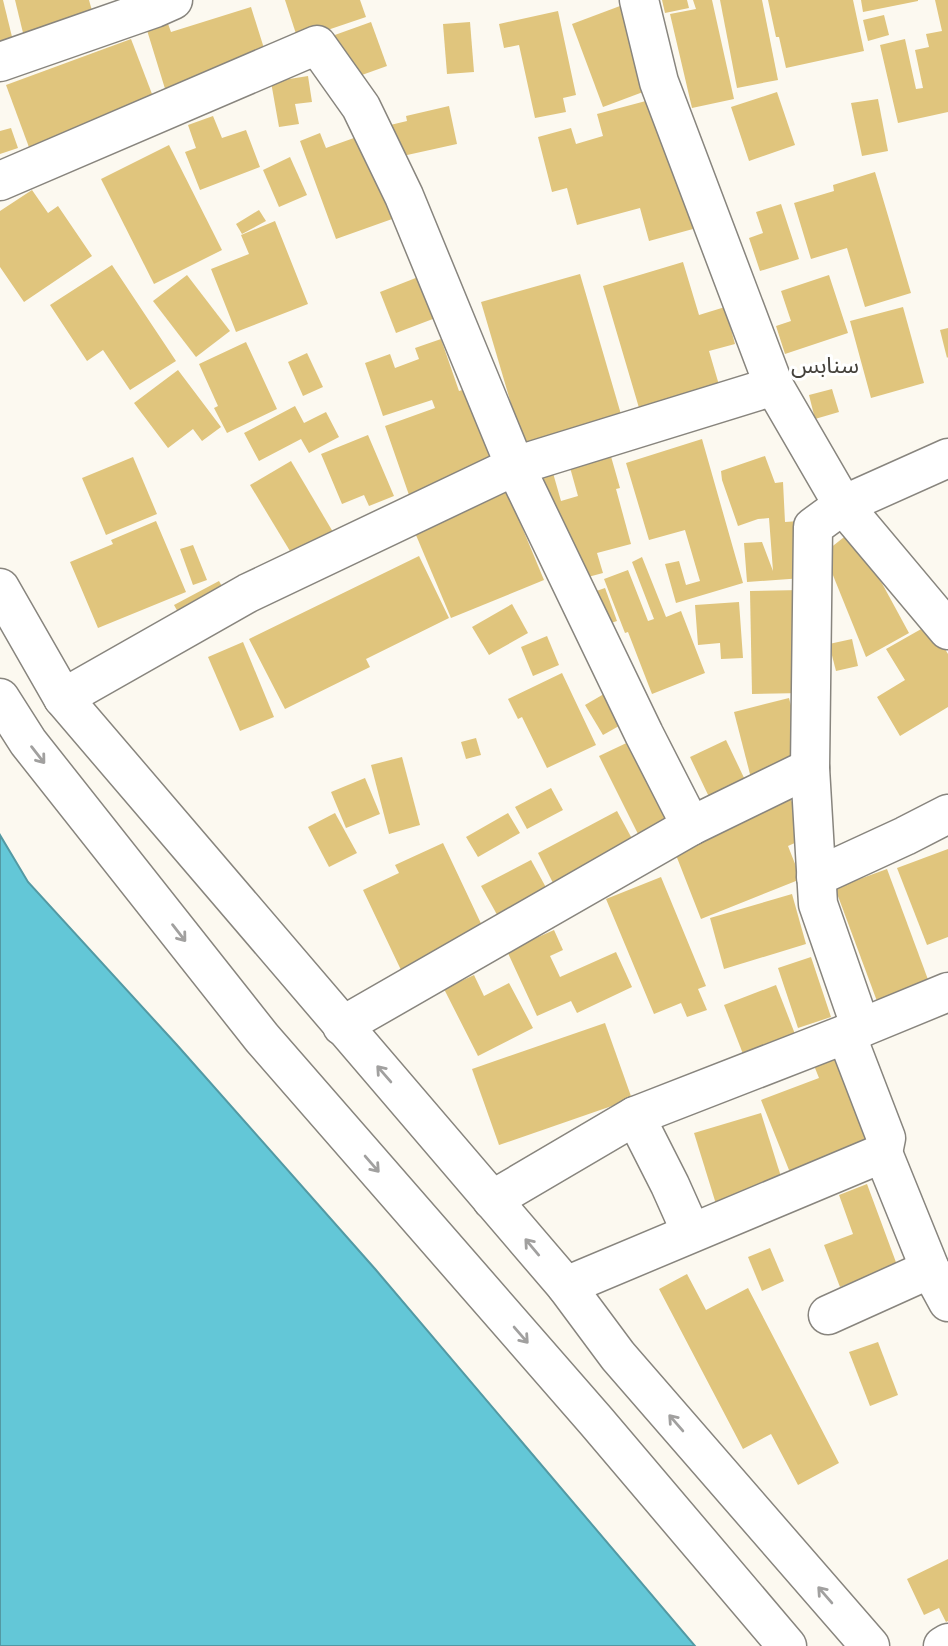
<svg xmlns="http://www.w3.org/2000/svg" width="948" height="1646" font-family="'Varela Round','Noto Sans Arabic',sans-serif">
  <rect width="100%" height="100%" fill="#fcf9f0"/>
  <!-- water -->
  <path fill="#63c7d7" stroke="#5399a3" stroke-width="2" d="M0,835L28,882L177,1045L376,1270L695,1646H0Z"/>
  <!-- building -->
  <g fill="#e0c57d">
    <path d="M0,0H3L14,45L0,52Z"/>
    <path d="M15,0H89L94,18L24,37Z"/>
    <path d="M285,0H360L366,17L298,40Z"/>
    <path d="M662,0H687L689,8L665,13Z"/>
    <path d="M693,0H712L734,99L692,108L670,14L696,9Z"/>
    <path d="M720,0H762L778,80L737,88Z"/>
    <path d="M768,0H853L864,51L786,68L779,37H776Z"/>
    <path d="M861,0H918V1L863,12Z"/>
    <path d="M935,0H948V112L898,123L880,45L905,39L916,89L923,88L915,50L929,47L926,34L942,31Z"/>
    <path d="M620,6L651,89L603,107L572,24Z"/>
    <path d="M251,7L268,61L166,92L146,27L167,21L171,32Z"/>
    <path d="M558,11L576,95L563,98L566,112L535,118L519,45L504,48L499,24Z"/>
    <path d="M884,15L889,35L868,41L863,20Z"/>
    <path d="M371,22L387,66L348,80L332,36Z"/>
    <path d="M470,22L474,72L447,74L443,24Z"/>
    <path d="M131,39L157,107L30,150L6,85Z"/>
    <path d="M308,76L312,102L295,104L299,124L279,127L271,82Z"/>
    <path d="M777,92L795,145L749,161L731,107Z"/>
    <path d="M657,98L693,229L649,241L640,208L577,225L567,188L552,192L538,137L571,128L576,144L603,136L597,114Z"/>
    <path d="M878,99L888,151L862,156L851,103Z"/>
    <path d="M449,106L457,144L389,159L382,127L407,121L406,116Z"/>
    <path d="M213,116L222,138L246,130L260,167L200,190L185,152L196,148L188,125Z"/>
    <path d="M11,128L18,148L0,154V131Z"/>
    <path d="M320,133L326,148L365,134L395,218L336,239L300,141Z"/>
    <path d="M169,145L222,250L154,284L101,179Z"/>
    <path d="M290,157L307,195L279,207L263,170Z"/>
    <path d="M875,172L911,293L865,307L847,248L811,259L794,203L834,191L833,185Z"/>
    <path d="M32,190L48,213L58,206L92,256L24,302L0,267V211Z"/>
    <path d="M781,204L799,259L760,271L749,238L763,233L756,212Z"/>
    <path d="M259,210L266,221L242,234L236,224Z"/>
    <path d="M275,221L308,304L236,332L211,269L249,254L241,235Z"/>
    <path d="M683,262L699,315L725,307L735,344L709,351L722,395L642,418L603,286Z"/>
    <path d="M112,265L176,361L130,390L103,350L87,361L50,305Z"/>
    <path d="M431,272L446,314L396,333L380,292Z"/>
    <path d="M580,274L625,428L527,458L481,302Z"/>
    <path d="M187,275L230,331L196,357L153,301Z"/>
    <path d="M829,275L848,333L785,354L776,326L791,321L781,291Z"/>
    <path d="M903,307L924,383L871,398L850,321Z"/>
    <path d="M948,328V357L947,358L940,330Z"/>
    <path d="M441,339L459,391L472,387L499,464L409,495L385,426L435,408L432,400L383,416L365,363L390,354L395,368L419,359L415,348Z"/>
    <path d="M246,342L277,409L227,433L214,408L218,406L199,364Z"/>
    <path d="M307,353L323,387L303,396L288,362Z"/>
    <path d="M178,370L221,427L202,441L193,429L168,448L134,403Z"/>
    <path d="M832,389L839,412L815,419L809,395Z"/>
    <path d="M295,406L304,423L326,412L339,437L309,453L301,439L259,461L244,433Z"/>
    <path d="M368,435L394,496L369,506L364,495L342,504L321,454Z"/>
    <path d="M702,439L743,583L676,603L665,564L679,561L686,585L700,581L685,530L649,540L626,463Z"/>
    <path d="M610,453L620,488L616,489L631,544L597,553L603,573L573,581L543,476L553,473L561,501L578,496L569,464Z"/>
    <path d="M765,456L775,483L783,482L785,522L799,521L803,578L747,582L744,543L762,542L773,571L769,518L758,519L738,526L722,480L721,471Z"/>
    <path d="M133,457L157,514L106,535L82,478Z"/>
    <path d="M291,461L333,532L293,556L250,485Z"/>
    <path d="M507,491L544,580L451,618L413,528Z"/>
    <path d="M156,521L186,592L98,628L70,562L113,544L111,540Z"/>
    <path d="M853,530L909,633L866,657L824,553Z"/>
    <path d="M193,545L207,580L193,585L180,549Z"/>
    <path d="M419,556L449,618L366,659L370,667L285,709L249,639Z"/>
    <path d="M642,557L666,617L681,611L705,673L652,694L628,632L625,633L604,579L628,570L648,621L654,619L632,562Z"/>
    <path d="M219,581L228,597L183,621L174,605Z"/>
    <path d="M605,588L617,621L596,628L585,595Z"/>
    <path d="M802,590L804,693L752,694L750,591Z"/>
    <path d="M739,602L743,658L721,659L720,643L698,645L695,605Z"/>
    <path d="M512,604L528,633L489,655L472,627Z"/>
    <path d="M930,624L948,654V707L900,736L877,697L905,680L886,649Z"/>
    <path d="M547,636L559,665L533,676L521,647Z"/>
    <path d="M852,639L858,666L836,671L829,644Z"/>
    <path d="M243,642L274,717L240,731L208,657Z"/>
    <path d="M562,673L596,745L547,768L522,717L518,719L508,699Z"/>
    <path d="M609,691L626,722L603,735L585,705Z"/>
    <path d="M789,698L806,764L751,778L734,712Z"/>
    <path d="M476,738L481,755L466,759L461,742Z"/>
    <path d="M637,738L679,821L641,840L599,756Z"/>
    <path d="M726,740L746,782L710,799L690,757Z"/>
    <path d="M402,757L420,825L389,834L371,765Z"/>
    <path d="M365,778L380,814L346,828L331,792Z"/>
    <path d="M551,788L563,810L527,829L515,807Z"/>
    <path d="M788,792L806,838L788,846L801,879L701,919L674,850L738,825L734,814Z"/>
    <path d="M617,811L636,846L556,889L538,853Z"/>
    <path d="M335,813L357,853L329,867L308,827Z"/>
    <path d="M508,813L520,833L478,857L466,837Z"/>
    <path d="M443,843L485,932L401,970L363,890L399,873L395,865Z"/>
    <path d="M948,849V937L927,945L897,868Z"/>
    <path d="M531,860L549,893L500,920L481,886Z"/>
    <path d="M887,869L933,993L881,1012L835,888Z"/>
    <path d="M661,877L706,986L698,989L707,1010L687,1017L681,1003L654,1014L606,899Z"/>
    <path d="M792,894L806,944L724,969L710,918Z"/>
    <path d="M554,930L563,950L550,956L560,977L616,952L632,987L577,1013L571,1001L537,1016L507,951Z"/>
    <path d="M811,957L831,1017L798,1028L778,968Z"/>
    <path d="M474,975L484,996L509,983L533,1028L478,1056L444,989Z"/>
    <path d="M776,985L795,1034L743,1054L724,1005Z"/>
    <path d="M605,1023L632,1099L499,1145L472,1069Z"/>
    <path d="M841,1052L877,1140L791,1175L761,1100L819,1078L813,1063Z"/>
    <path d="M761,1113L783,1183L716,1204L694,1133Z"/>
    <path d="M867,1184L897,1265L840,1287L824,1245L853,1234L839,1195Z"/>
    <path d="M770,1248L784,1281L762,1291L748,1257Z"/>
    <path d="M687,1274L706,1310L748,1288L839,1463L798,1485L771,1434L743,1449L659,1289Z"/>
    <path d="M878,1342L898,1395L870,1406L849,1352Z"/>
    <path d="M948,1559V1621L946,1622L939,1608L924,1615L907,1579Z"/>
  </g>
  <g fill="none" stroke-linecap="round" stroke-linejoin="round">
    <!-- minor casing -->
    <g stroke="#88857e" stroke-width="41">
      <g id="minor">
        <path d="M639,0L659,82L774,386L843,505L948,630"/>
        <path d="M0,62L155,8L173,0"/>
        <path d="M0,181L317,45L361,107L404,196L515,466L644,734L691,826"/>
        <path d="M0,588L63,698L566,1286L618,1356L870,1646"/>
        <path d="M0,698L28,742L262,1038L596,1421L787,1646"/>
        <path d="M63,698L248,593L515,466L774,386"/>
        <path d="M816,877L905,836L948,814"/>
        <path d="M342,1026L691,826L810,768"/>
        <path d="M861,1028L818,904L810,768L813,527L843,505L948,458"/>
        <path d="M846,1034L886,1138L883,1153"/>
        <path d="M635,1116L670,1185L691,1232"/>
        <path d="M492,1200L635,1116L846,1034L948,992"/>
        <path d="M566,1286L883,1153L930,1269L948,1302"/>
        <path d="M828,1315L930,1269"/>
        <path d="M943,1646L948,1643"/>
      </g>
    </g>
    <!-- minor -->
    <use href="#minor" stroke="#fff" stroke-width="38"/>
  </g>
  <!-- one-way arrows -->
  <defs><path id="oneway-shaft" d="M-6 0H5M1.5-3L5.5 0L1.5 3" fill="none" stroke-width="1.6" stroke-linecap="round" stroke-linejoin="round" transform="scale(1.75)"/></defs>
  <g stroke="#a1a09f">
    <use href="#oneway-shaft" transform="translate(38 755) rotate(52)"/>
    <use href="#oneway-shaft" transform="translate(179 933) rotate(52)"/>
    <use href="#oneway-shaft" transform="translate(384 1074) rotate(-131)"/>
    <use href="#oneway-shaft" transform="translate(372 1164) rotate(49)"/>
    <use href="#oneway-shaft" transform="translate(532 1247) rotate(-130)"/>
    <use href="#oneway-shaft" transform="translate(521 1335) rotate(49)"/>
    <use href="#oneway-shaft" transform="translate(676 1423) rotate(-131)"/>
    <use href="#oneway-shaft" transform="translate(825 1595) rotate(-131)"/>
  </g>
  <g text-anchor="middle" stroke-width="6" stroke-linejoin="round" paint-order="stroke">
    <!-- neighbourhood labels -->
    <g font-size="23" fill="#45423c" stroke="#fff">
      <text x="825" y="373">سنابس</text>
    </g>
  </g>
</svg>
